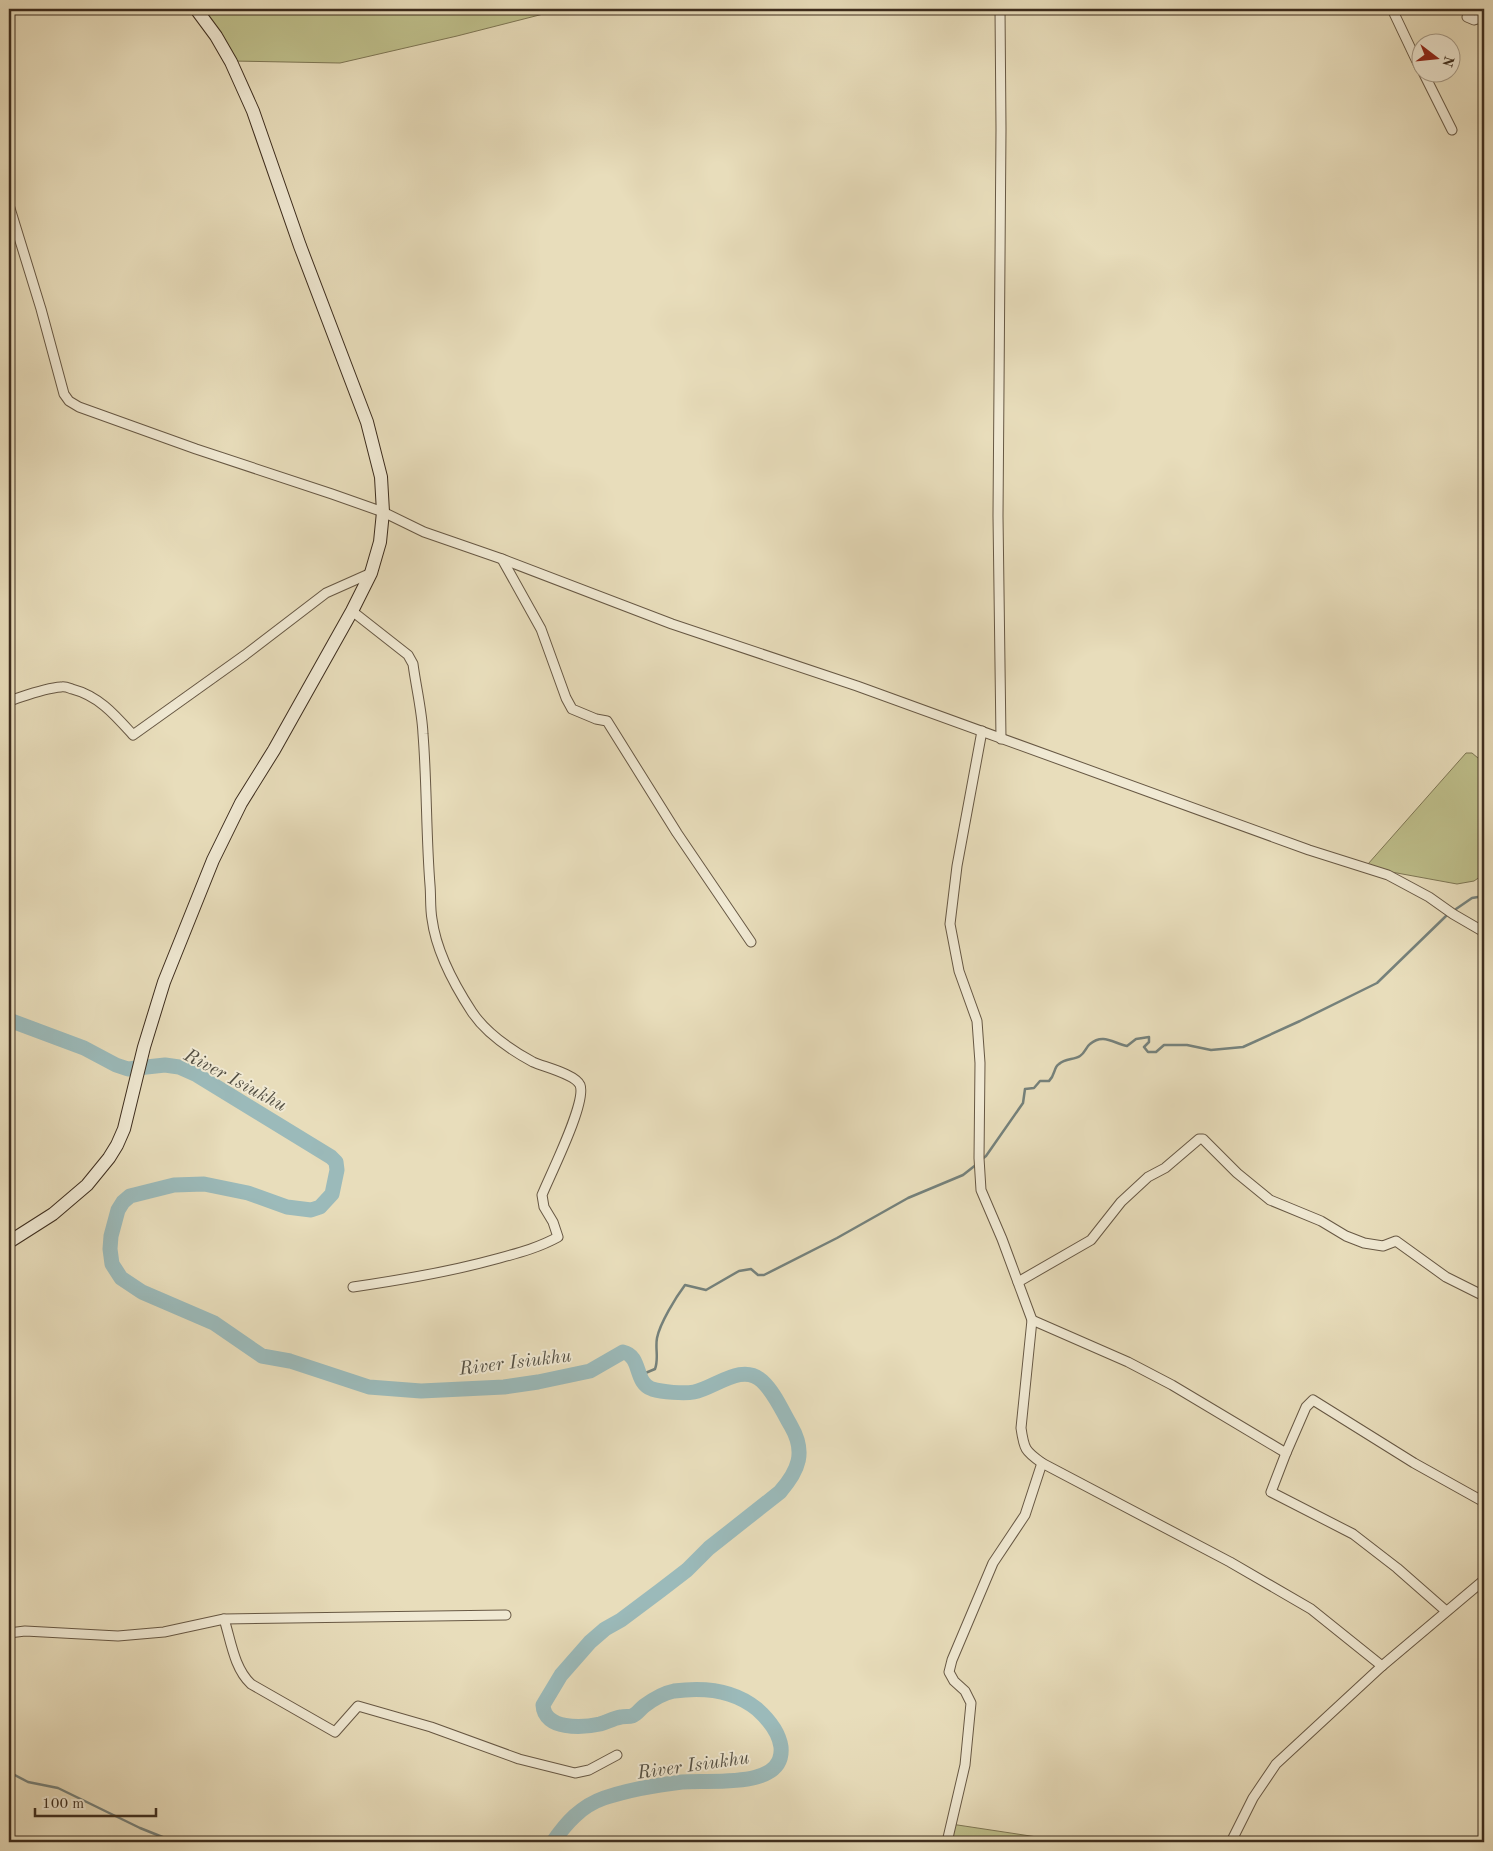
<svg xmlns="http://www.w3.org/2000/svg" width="1493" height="1851" font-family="'Old Standard TT',serif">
  <rect width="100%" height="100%" fill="#e8ddbb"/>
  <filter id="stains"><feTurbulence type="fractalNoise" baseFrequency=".004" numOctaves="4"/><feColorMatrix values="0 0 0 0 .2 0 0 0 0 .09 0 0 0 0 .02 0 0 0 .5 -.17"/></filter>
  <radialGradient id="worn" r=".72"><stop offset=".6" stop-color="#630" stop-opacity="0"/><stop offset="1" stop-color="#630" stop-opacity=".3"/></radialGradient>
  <!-- green -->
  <g fill="#bebf8b" stroke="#7d7654">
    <path d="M197,9H563L457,36L340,63L232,61Z"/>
    <path d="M1466,753H1472L1484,763V874L1474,881L1457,884L1386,871L1368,864Z"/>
    <path d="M951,1824L1037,1837L1057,1842H949Z"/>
  </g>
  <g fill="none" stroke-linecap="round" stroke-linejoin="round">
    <!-- stream -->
    <g stroke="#75817b" stroke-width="2.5">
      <path d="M1456,909L1472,898L1484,896"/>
      <path d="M981,1160L986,1156L1023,1103L1025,1089L1034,1088L1040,1081H1049C1056,1074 1053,1068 1059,1064C1065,1058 1074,1060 1080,1056C1085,1053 1086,1047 1090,1044C1103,1033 1113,1043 1127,1046L1136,1039L1149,1037V1042L1144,1047L1148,1052H1156L1164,1045H1187L1211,1050L1243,1047L1300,1021L1377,983L1446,916"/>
      <path d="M640,1378L643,1374L655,1369C659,1358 655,1349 657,1338C660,1323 676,1297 685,1285L706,1290L739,1271L751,1269L758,1275H764L837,1238L908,1198L963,1175L977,1164"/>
      <path d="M9,1772L28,1782L58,1788L140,1828L175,1842"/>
    </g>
    <!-- river -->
    <path stroke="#9bbaba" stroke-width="15" d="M9,1020L84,1048L116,1065L128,1069L165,1065L179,1067L197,1075L331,1157L336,1162L337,1170L332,1194L320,1207L311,1210L287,1207L248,1193L204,1184L174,1185L130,1196L123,1202L118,1210L111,1236L110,1249L112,1264L121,1278L142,1292L214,1323L262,1356L290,1361L369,1387L421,1391L504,1387L538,1382L590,1371L623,1352C642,1356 634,1383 652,1389C662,1392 684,1394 694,1392C715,1388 742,1362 762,1381C775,1393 782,1411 791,1426C806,1452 799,1470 780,1492L709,1548L687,1570L661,1590L621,1620L605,1629L590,1642L561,1675L543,1705C544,1730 582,1728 600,1724C607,1722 614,1718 621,1717C625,1716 629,1717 632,1716C637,1714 640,1709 644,1706C652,1700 664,1693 674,1691C703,1687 734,1690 757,1709C767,1718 779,1732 781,1747C785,1791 707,1779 682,1782C656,1785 628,1790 604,1798C581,1806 566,1823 553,1842"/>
    <!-- minor casing -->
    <g stroke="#675844" stroke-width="11">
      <g id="minor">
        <path d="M1000,9L1001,129L998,516L1001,739"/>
        <path d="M1392,9L1420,68"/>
        <path d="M1467,17L1474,20L1484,17"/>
        <path d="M1423,72L1452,130"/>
        <path d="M9,205L41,309L64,394L69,401L79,407L196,449L332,494L383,512L424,532L502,559L672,624L857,686L1309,850L1388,875L1429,897L1453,914L1484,932"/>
        <path d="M502,559L541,629L566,698L572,709L596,719L607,721L677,833L751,942"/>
        <path d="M352,611L408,655L413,664C416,687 422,711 423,734C427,785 426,835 430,885C431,896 430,908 432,919C436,950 455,986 472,1012C486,1033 511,1050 533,1062C544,1067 575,1074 580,1085C587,1102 550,1175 542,1195L544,1207L553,1222L558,1237C538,1248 518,1253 496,1259C449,1272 401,1280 353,1287"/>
        <path d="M9,701C25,696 44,688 61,687C65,686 69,688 72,689C99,696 115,715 133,735L245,655L326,593L371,573"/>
        <path d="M982,731L957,866L950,924L959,971L977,1021L980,1063L979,1158L981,1190L1002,1239L1032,1320L1021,1428C1024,1449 1025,1451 1042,1463L1230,1562L1311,1609L1382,1666"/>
        <path d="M1018,1282L1091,1240L1121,1202L1148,1177L1165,1168L1199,1139H1203L1237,1173L1270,1200L1321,1221L1346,1236L1364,1243L1383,1246L1396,1241L1446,1277L1484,1296"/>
        <path d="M1032,1320L1128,1362L1172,1385L1286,1453L1306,1407L1313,1400L1414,1463L1484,1502"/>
        <path d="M1286,1453L1271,1492L1353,1534L1397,1568L1446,1611"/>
        <path d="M224,1619C231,1641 234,1668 251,1684L335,1732L358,1706L431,1727L519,1759L575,1773L589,1770L617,1755"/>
        <path d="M9,1633L25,1631L118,1636L164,1632L224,1619L506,1615"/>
        <path d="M9,1841L11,1842"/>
        <path d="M947,1842L965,1765L971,1703L965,1691L954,1681L949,1672L952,1660L993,1563L1025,1515L1042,1463"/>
        <path d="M1231,1842L1253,1798L1276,1764L1382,1666L1484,1580"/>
      </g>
    </g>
    <!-- secondary casing -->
    <g stroke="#3c2c1d" stroke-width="14">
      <path id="secondary" d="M9,1242L53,1214L87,1185L109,1158L117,1145L124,1129L144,1047L164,982L213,860L241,803L274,750L352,611L371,573L380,542L383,512L381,477L367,422L300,246L253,111L231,62L216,36L196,9"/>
    </g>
    <!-- minor -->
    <use href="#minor" stroke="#f0e9d3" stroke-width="9"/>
    <!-- secondary -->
    <use href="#secondary" stroke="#f0e9d3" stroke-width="12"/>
  </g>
  <g text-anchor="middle" stroke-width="4" stroke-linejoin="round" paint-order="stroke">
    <!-- water labels -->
    <g font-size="19" font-style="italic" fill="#545044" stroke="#f0e9d3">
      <text transform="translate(236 1079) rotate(28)" y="7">River Isiukhu</text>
      <text transform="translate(515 1361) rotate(-7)" y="7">River Isiukhu</text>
      <text transform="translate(693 1764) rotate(-8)" y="7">River Isiukhu</text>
    </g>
  </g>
  <!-- margin -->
  <rect width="1493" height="1851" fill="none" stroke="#e8ddbb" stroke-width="30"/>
  <rect x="10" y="10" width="1473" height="1831" fill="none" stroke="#3c2c1d" stroke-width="2.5"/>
  <rect x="15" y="15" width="1463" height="1821" fill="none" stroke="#3c2c1d"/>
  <!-- north arrow -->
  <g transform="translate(1436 58) rotate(106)"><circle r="24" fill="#f0e9d3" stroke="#a89d8a"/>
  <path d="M0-4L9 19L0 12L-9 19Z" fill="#8f2418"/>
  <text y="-8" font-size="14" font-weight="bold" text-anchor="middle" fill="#3c2c1d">N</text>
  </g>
  <!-- scale -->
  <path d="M35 1808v8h121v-8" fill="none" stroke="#3c2c1d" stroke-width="2.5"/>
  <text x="42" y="1808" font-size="15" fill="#3c2c1d" stroke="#f0e9d3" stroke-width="4" paint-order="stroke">100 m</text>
  <rect width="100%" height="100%" filter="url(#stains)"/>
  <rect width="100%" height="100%" fill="url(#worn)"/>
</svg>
